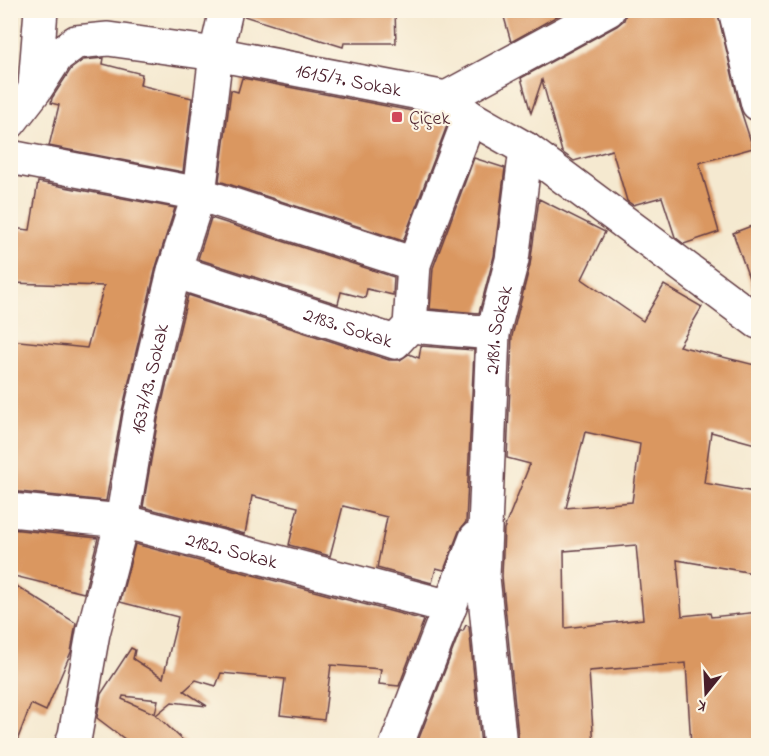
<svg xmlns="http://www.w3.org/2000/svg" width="769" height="756" font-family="'Indie Flower',sans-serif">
  <rect width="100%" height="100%" fill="#fcf5e5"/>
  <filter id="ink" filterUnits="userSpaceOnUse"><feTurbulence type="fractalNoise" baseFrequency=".0167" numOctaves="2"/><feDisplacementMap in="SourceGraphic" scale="12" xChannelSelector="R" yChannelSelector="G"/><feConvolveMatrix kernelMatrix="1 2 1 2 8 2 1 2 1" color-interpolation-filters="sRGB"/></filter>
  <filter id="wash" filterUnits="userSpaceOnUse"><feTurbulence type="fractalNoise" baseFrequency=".008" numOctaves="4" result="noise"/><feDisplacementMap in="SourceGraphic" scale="24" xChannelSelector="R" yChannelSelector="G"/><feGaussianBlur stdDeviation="1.35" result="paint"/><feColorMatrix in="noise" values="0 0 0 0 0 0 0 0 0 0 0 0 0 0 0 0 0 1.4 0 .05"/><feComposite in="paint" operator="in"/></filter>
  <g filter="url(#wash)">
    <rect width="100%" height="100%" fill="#f5e9d0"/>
    <g id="blocks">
      <!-- building -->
      <g fill="#da9761" fill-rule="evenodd">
        <path d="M245,10H395L396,43H344L343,47L244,16Z"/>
        <path d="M502,10H568L511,42Z"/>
        <path d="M627,10H717L740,108L753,148L699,163L719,232L684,244L675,237L662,197L633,205L627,201L612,150L574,161L562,152L542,80L531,113L521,78L617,26L624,20Z"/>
        <path d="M104,58L103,64L142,74L140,85L192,98L183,172L49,146L59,105L51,103L52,98L71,69L83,60Z"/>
        <path d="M242,78L438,116L448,123L403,241L219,181L231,90L238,92Z"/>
        <path d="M474,158L505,168L494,256L479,313L430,309L433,268Z"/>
        <path d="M38,182L175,208L156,267L122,411L106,501L10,491V340L87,348L104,286L11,283L10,228L30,230Z"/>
        <path d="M539,199L605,232L582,279L643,321L664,285L702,307L679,346L759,366V445L711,432L704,483L759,493V574L677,560L682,616L710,613L711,617L759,612V746H691L686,663L589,671L594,746H519L502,576L504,529L530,464L507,458L512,336L530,265ZM585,432L640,444L632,502L566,508ZM636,545L643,619L565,628L564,551Z"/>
        <path d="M211,218L394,277L393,295L367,289L365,298L341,292L338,304L198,259Z"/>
        <path d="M759,223V295H755L733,233Z"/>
        <path d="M188,295L389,360H400L409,354L419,358L421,346L474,350L466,522L459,531L444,570L436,568L432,583L377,568L387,517L343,506L330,556L289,545L298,507L252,496L245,534L143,507L158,419Z"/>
        <path d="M10,529L98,538L84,593L10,575Z"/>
        <path d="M135,544L424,620L399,686L379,684L381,669L331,665L324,720L280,715L285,679L221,673L216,686L196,680L184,691L207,706L172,702L156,715L189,746H134L97,718L101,694L131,648L135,650L133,659L163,678L178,617L120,602ZM123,696L158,700L155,714L122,699Z"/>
        <path d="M10,582L76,623L71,652L46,711L31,704L15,746H10Z"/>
        <path d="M466,625L469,626L481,746H416L460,631H463Z"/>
      </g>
    </g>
  </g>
  <g filter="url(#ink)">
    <use href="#blocks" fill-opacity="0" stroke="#643d44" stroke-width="1.5"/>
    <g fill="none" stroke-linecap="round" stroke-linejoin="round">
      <!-- minor casing -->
      <g stroke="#643d44" stroke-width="36">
        <g id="minor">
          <path d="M735,10L758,104"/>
          <path d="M35,86L41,10"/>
          <path d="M446,98L608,10"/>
          <path id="s1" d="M10,122L35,90L57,56L76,42L108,39L216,54L446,98L470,117L526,149L758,322"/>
          <path d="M10,157L199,194L414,264"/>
          <path id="s2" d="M174,271L395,342L410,326L414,264L470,117"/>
          <path d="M410,326L493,333"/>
          <path id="s3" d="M10,510L122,521L450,607"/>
          <path id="s4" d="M71,746L75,735L93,633L122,521L140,415L174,271L199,194L216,54L226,10"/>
          <path d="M396,746L476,538"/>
          <path id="s5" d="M500,746L483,577L493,333L512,260L526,149"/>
        </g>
      </g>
      <!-- minor -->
      <use href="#minor" stroke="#fff" stroke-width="33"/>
    </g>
  </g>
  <!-- markers -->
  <rect fill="#d1495b" stroke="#fcf5e5" stroke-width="2" x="391" y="111" width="12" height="12" rx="3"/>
  <g text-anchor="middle" stroke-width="4.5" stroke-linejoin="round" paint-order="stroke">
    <!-- street labels -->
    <g font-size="20" fill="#4a1f2b" stroke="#fcf5e5">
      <text dy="7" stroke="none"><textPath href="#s1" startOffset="381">1615/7. Sokak</textPath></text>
      <text dy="7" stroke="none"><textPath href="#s2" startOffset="183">2183. Sokak</textPath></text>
      <text dy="7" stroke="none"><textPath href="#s5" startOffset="418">2181. Sokak</textPath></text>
      <text dy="7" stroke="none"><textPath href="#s4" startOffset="376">1637/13. Sokak</textPath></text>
      <text dy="7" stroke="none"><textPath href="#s3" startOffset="226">2182. Sokak</textPath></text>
    </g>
    <!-- poi labels -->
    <g font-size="20" fill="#4a1f2b" stroke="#fcf5e5" text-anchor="start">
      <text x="409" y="124">Çiçek</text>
    </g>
  </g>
  <!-- margin -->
  <rect width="769" height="756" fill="none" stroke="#fcf5e5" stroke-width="36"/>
  <!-- north arrow -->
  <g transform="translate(706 693) rotate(198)" stroke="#fcf5e5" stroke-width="4.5" paint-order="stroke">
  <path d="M0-4.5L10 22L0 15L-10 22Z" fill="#4a1f2b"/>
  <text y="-9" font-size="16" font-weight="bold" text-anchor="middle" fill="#4a1f2b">K</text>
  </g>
</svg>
